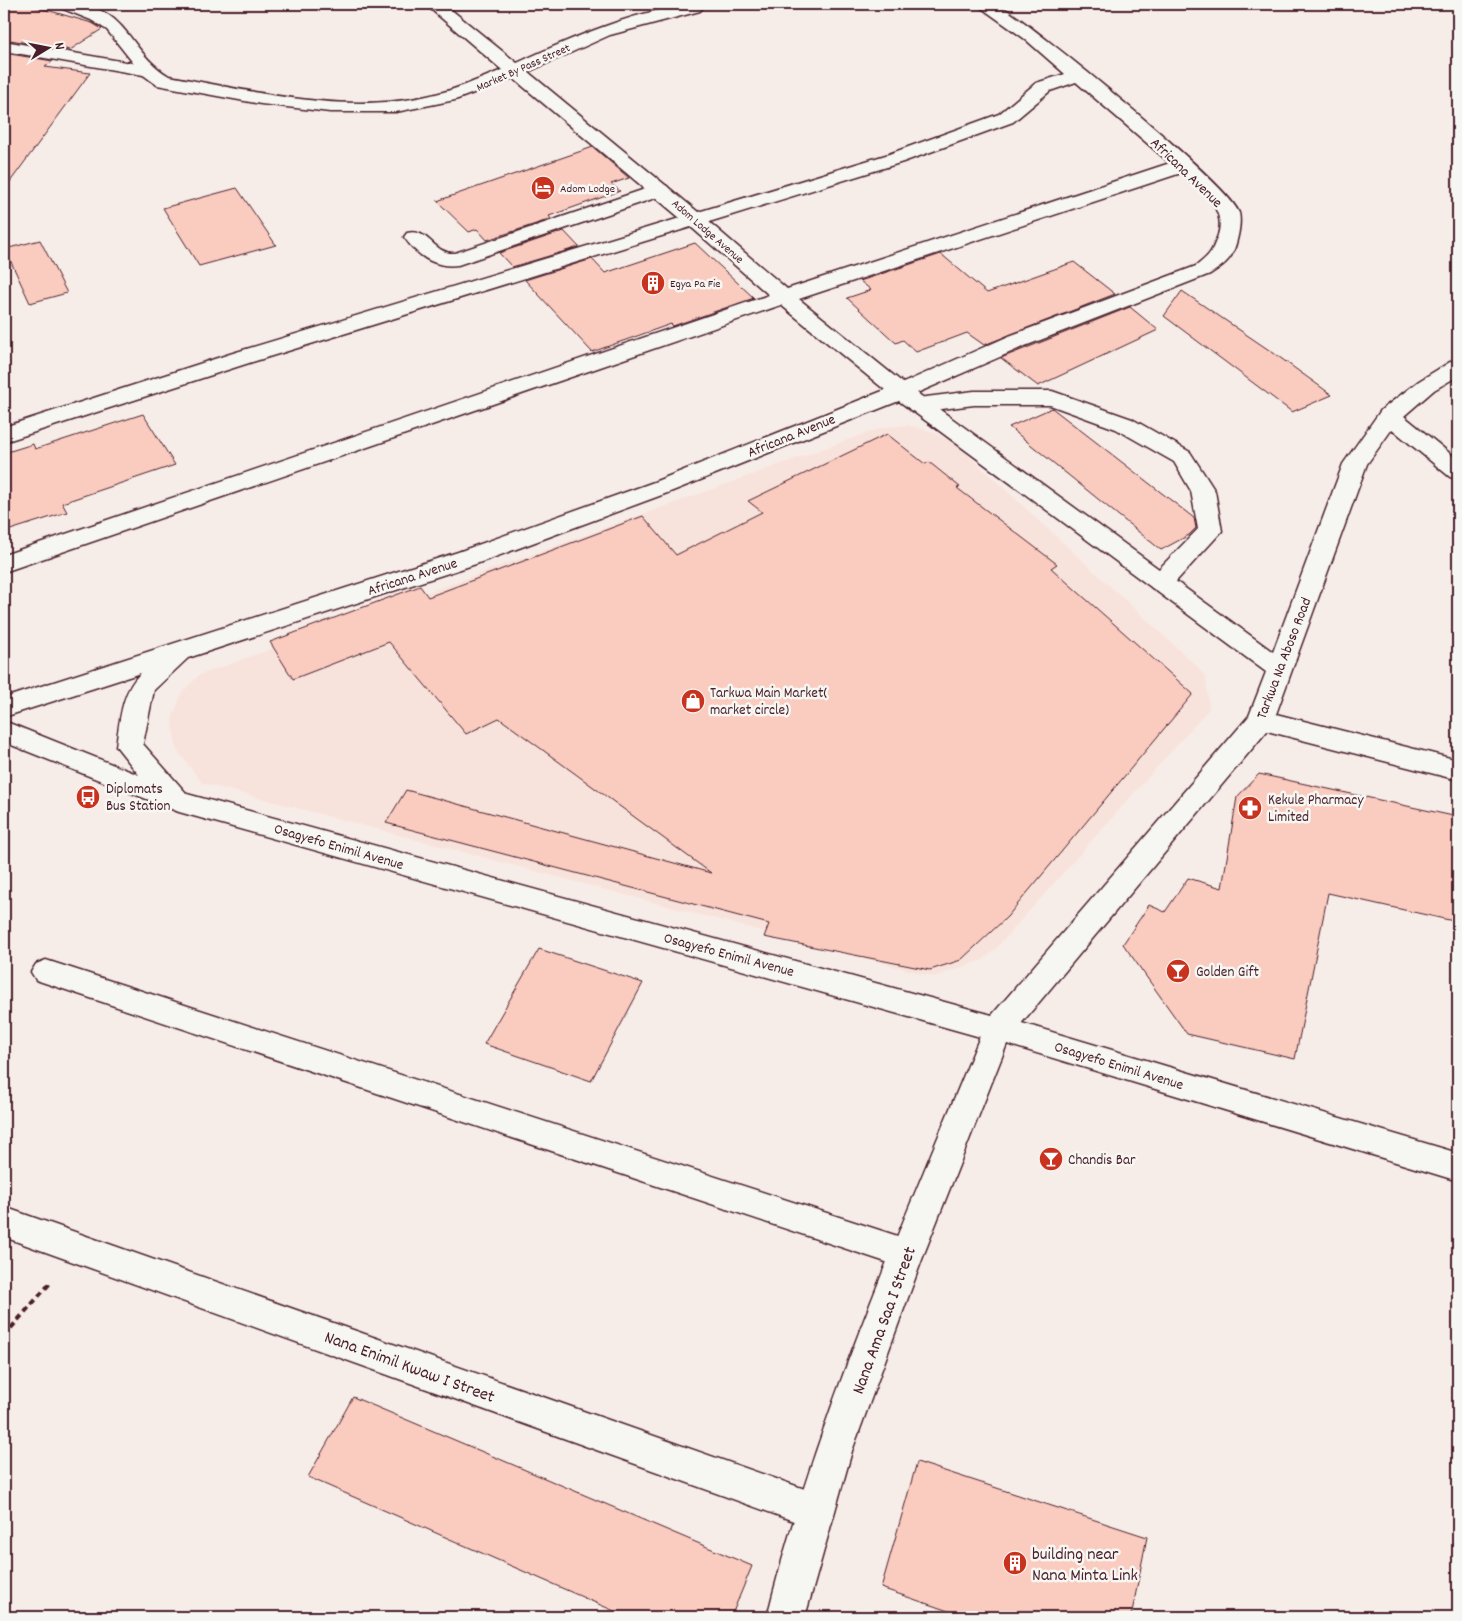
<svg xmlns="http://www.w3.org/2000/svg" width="1462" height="1621" font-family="Dekko,sans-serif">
  <rect width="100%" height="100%" fill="#f7ede8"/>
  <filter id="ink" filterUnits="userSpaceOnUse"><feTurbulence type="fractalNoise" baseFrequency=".02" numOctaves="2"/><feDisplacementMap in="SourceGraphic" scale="10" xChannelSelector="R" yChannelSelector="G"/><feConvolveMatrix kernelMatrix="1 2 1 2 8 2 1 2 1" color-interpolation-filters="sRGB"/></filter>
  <g filter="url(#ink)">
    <!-- built -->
    <path fill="#f8e3dc" d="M909,425L933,432L954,442L1197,666L1206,677L1209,709L995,950L983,960L934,977L202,783L176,749L172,719L182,692L199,675L869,432L885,427Z"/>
    <!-- building -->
    <g fill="#facbbf" stroke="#4a1f2b">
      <path d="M4,4H26L92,23L102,29L70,50L4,39Z"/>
      <path d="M4,53L53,61L45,67L90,73L4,190Z"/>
      <path d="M593,147L629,178L611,184L620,191L549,216L551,219L487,240L477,229L469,232L437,201Z"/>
      <path d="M237,188L276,245L199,266L163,208Z"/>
      <path d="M564,231L579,247L512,267L499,253Z"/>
      <path d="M40,240L67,293L30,303L5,249Z"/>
      <path d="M695,243L754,298L673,326L671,324L592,352L525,280L592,259L605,273Z"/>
      <path d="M941,254L987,293L1074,262L1115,294L984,345L967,333L916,352L903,340L896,343L847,298L871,290L860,281Z"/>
      <path d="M1182,291L1275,354L1332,395L1292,412L1164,316Z"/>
      <path d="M1130,307L1158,330L1038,386L1001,358Z"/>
      <path d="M1052,408L1194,518L1196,528L1189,535L1161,550L1009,427Z"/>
      <path d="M143,414L175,465L62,503L67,512L4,532V453L33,444L35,449Z"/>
      <path d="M887,434L925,464L929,462L960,487L957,488L1057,564L1051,568L1193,694L1007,917L961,960L930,970L764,937L769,924L386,823L406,790L711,873L499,718L466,734L389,642L293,679L270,642L420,586L428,597L643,516L676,555L762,512L748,501Z"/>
      <path d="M1259,774L1458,817V922L1328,893L1295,1059L1187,1034L1123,944L1149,905L1165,912L1188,878L1222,888L1237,797Z"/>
      <path d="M539,949L643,983L591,1081L484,1044Z"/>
      <path d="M353,1397L752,1566L731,1617H628L308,1477Z"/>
      <path d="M917,1462L1147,1537L1131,1617H966L881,1588Z"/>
    </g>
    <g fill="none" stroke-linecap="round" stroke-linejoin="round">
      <!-- service casing -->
      <g stroke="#4a1f2b" stroke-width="3">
        <g id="service">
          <path d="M4,41L149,66L155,67L158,71L155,75L149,76L4,51Z"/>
          <path d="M660,184L667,186L670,190L667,194L458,265C435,268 417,256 404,237L407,233C428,227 434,255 455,253Z"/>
          <path d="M974,391H1052L1132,419L1190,452L1215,491L1222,531L1170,588L1161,590L1152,588L1149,582L1152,576L1198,529L1191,491L1174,462L1116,429L1050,405H974L918,412L910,410L907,405L910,400L918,398Z"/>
        </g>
      </g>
      <!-- minor casing -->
      <g stroke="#4a1f2b" stroke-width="3">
        <g id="minor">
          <path d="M58,4C129,0 124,49 169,76C253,91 343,115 427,96C453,91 478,80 502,70L425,4H444L517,63C561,43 604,24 651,12C668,8 683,4 700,4L703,7L700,11L610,35L528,72L698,212L889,154L999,114L1036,83L1065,74L1025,39L976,4C983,4 993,2 999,5C1032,24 1230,185 1239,213C1242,224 1236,252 1228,260C1223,266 1216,270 1210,274L1025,346L917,393L1273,652L1343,464L1381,410L1419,381L1450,362L1458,360V376L1434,390L1404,416L1458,460V479L1450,477L1392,429L1367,464L1276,714L1458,760V780L1267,731L1009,1038L998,1042L179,812L4,742V721L139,775L116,746C120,721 121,691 141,673L4,717V698L458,552L654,482L885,390L781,305L4,572V555L769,295L691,227L249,363L4,442V427L233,353L680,218L513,78L455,100L396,112H330L261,104L157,85L142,74L107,30L91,20L61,8ZM1076,82L1170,163L787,289L709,222L903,162L1013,122L1050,91ZM1181,173C1199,190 1227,207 1218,235C1212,252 1210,255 1196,266L1009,336L903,383L799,299ZM899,401L1266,672L1249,716L992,1015L187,794L143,744L154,690L188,658L476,564L670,492Z"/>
          <path d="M46,960L907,1239L919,1243L924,1254L919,1265L907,1269L36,980L31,972L36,964Z"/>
          <path d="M4,1207L816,1493L829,1498L834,1511L829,1524L816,1529L4,1237Z"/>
        </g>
      </g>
      <!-- tertiary casing -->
      <g stroke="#4a1f2b" stroke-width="3">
        <path id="tertiary" d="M998,1016L1458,1153V1181L1007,1044L924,1254L852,1451L805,1617H767C817,1415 904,1221 983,1029L987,1020Z"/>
      </g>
      <!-- path-far1 -->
      <path stroke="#4a1f2b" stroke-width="2.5" stroke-dasharray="4 2.5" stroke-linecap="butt" d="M728,6L754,4"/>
      <!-- path -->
      <path stroke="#4a1f2b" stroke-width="4" stroke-dasharray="6 4.5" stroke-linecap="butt" d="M4,1336L52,1281"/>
      <!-- service -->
      <use href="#service" fill="#f6f6f2" fill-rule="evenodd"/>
      <!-- minor -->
      <use href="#minor" fill="#f6f6f2" fill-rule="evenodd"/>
      <!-- tertiary -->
      <use href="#tertiary" fill="#f6f6f2" fill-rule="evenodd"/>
    </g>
  </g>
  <!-- icons -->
  <defs>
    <g id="hotel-disc" transform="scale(1.25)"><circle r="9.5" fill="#c8321e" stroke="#f6f6f2"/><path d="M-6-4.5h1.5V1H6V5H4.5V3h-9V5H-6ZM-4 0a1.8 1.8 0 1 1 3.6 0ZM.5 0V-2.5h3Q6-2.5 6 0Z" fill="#fff"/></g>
    <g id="building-disc" transform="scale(1.25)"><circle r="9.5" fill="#c8321e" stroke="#f6f6f2"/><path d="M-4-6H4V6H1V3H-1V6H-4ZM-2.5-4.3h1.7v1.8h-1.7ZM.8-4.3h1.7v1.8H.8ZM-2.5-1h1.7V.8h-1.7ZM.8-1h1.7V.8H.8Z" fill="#fff"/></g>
    <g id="shop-disc" transform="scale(1.25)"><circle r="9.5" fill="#c8321e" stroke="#f6f6f2"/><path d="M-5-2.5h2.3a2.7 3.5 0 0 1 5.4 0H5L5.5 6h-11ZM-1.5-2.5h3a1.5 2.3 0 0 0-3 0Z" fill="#fff"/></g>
    <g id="bus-disc" transform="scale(1.25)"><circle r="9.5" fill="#c8321e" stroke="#f6f6f2"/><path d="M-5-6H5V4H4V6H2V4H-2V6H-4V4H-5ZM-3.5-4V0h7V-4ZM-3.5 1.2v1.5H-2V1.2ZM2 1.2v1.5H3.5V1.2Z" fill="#fff"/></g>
    <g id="pharmacy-disc" transform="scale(1.25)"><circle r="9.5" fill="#c8321e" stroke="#f6f6f2"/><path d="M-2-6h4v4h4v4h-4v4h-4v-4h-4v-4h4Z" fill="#fff"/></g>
    <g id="bar-disc" transform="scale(1.25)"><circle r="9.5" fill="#c8321e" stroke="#f6f6f2"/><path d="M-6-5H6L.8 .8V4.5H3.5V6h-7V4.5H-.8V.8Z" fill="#fff"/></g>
  </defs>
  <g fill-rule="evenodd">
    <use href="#hotel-disc" x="543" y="188"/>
    <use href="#building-disc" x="653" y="283"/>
    <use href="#shop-disc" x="693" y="701"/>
    <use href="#bus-disc" x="88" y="797"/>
    <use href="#pharmacy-disc" x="1250" y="808"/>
    <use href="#bar-disc" x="1178" y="971"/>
    <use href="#bar-disc" x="1051" y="1159"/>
    <use href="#building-disc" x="1015" y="1563"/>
  </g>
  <g text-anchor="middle" stroke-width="5" stroke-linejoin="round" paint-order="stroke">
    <!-- far-street labels -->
    <g font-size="12" fill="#4a1f2b" stroke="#f6f6f2">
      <text transform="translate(523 67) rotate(-24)" y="4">Market By Pass Street</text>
      <text transform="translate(708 231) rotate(41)" y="4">Adom Lodge Avenue</text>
    </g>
    <!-- far-poi labels -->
    <g font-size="12" fill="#4a1f2b" stroke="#f6f6f2" text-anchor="start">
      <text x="560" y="192">Adom Lodge</text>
      <text x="670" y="287">Egya Pa Fie</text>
    </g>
    <!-- street labels -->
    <g font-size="15" fill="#4a1f2b" stroke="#f6f6f2">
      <text transform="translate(1187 172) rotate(44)" y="5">Africana Avenue</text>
      <text transform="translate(791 435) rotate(-22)" y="5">Africana Avenue</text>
      <text transform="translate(412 576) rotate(-18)" y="5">Africana Avenue</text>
      <text transform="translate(1283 658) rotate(-69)" y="5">Tarkwa Na Aboso Road</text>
      <text transform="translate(339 846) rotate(16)" y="5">Osagyefo Enimil Avenue</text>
      <text transform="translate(729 954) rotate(15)" y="5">Osagyefo Enimil Avenue</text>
      <text transform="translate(1119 1065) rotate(17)" y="5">Osagyefo Enimil Avenue</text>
    </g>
    <!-- poi labels -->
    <g font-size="15" fill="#4a1f2b" stroke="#f6f6f2" text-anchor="start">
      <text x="710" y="697">Tarkwa Main Market(<tspan x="710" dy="17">market circle)</tspan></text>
      <text x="106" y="793">Diplomats<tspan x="106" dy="17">Bus Station</tspan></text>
      <text x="1268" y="804">Kekule Pharmacy<tspan x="1268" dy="17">Limited</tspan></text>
      <text x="1196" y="976">Golden Gift</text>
      <text x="1068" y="1164">Chandis Bar</text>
    </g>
    <!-- near-street labels -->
    <g font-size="18" fill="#4a1f2b" stroke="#f6f6f2">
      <text transform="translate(883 1320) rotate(-70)" y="6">Nana Ama Saa I Street</text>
      <text transform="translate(410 1366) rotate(20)" y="6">Nana Enimil Kwaw I Street</text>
    </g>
    <!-- near-poi labels -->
    <g font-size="18" fill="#4a1f2b" stroke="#f6f6f2" text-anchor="start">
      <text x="1032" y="1559">building near<tspan x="1032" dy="21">Nana Minta Link</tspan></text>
    </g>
  </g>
  <!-- margin -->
  <rect width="1462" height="1621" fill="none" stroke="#f6f6f2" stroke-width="20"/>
  <rect x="10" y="10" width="1442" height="1601" fill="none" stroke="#4a1f2b" stroke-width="2" filter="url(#ink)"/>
  <!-- north arrow -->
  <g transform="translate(48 48) rotate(80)" stroke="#f6f6f2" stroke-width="4" paint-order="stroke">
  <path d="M0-4L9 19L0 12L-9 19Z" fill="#4a1f2b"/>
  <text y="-8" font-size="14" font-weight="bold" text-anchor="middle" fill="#4a1f2b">N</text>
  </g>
</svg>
